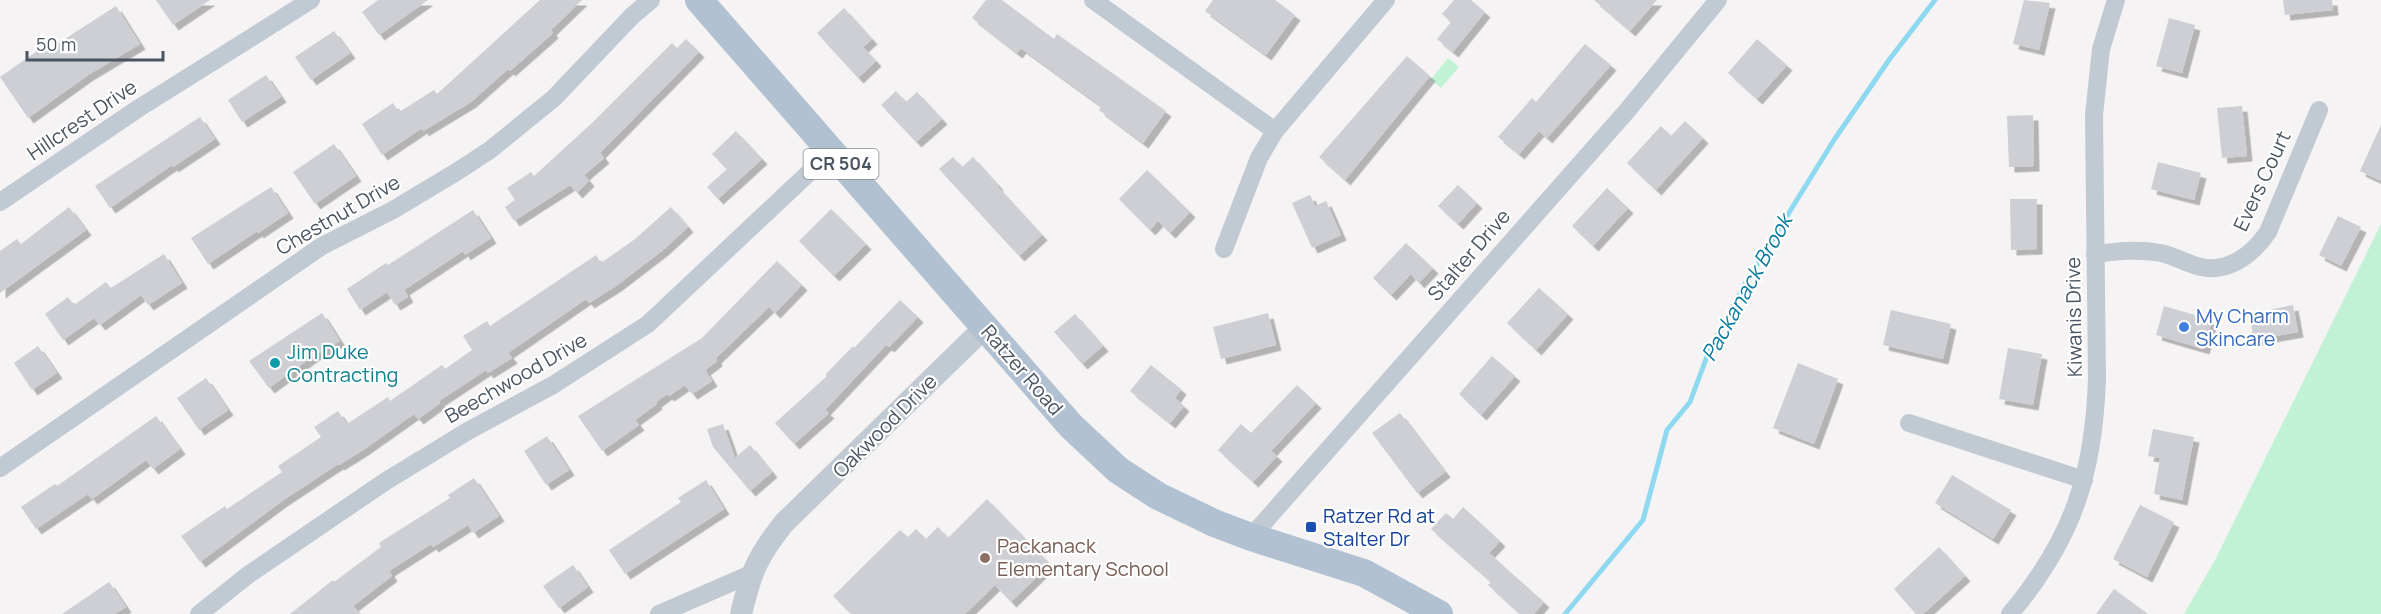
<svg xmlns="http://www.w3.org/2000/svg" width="2381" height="614" font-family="Manrope,sans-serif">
  <defs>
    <filter id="shadow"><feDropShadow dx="5.5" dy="5.5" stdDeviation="0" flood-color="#0004"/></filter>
  </defs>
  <rect width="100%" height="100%" fill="#f5f3f3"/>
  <!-- green -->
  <g fill="#c2f2d6">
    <path d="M1448,58L1459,67L1441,88L1431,79Z"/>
    <path d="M2381,224V614H2184L2215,560Z"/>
  </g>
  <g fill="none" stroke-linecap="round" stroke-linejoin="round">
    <!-- stream -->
    <path stroke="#8ed9f0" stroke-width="5" d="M1565,614L1643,520L1667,430L1690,402L1709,351L1745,284L1834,140L1889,60L1935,0"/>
  </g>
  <!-- building -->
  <g fill="#cdcfd5" filter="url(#shadow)">
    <path d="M156,0H210L173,25Z"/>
    <path d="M378,0H428L379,35L362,12Z"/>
    <path d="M540,0H582L551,30L553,33L510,71L508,69L471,102L423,131L422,128L382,155L362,124L393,103L399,112L434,90L437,94Z"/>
    <path d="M986,0H1002L1054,39L1057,34L1166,111L1143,143L1099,110L1101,106L1021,48L1017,53L972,18Z"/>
    <path d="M1213,0H1275L1295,15L1266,55L1205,11Z"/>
    <path d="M1454,0H1471L1485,12L1453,52L1437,39L1451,22L1442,14Z"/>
    <path d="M1594,0H1657L1630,31Z"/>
    <path d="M2024,0L2050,3L2039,50L2013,44Z"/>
    <path d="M2283,0H2332L2333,10L2285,15Z"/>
    <path d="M116,6L140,44L88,75L28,118L0,77L40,49L43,53Z"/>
    <path d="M844,8L872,39L863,47L876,61L858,78L817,33Z"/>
    <path d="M2169,18L2195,25L2182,73L2156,66Z"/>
    <path d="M334,31L350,53L311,80L295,57Z"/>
    <path d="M686,39L699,52L600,153L604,158L584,175L589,181L577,193L570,185L514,221L505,207L515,200L507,188L531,172L534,176L592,123L672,43L677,48Z"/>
    <path d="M1757,39L1787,65L1757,99L1728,73Z"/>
    <path d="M1585,44L1611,65L1547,138L1539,131L1519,154L1498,137L1532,98L1536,102Z"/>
    <path d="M1407,56L1430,76L1345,180L1319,157Z"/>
    <path d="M266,75L281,97L242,122L228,100Z"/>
    <path d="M896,91L906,102L917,92L942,119L916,142L881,105Z"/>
    <path d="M2242,106L2247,156L2222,158L2217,108Z"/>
    <path d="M2033,115L2034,166L2009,167L2007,116Z"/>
    <path d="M200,117L215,139L173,167L172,165L110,208L95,186Z"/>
    <path d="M1685,121L1703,138L1656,190L1627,163L1661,126L1671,136Z"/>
    <path d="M2381,125V181L2360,171Z"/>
    <path d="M736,131L762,159L718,199L707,187L727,169L712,154Z"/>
    <path d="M334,144L356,176L315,204L293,172Z"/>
    <path d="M953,157L962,167L973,157L998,185L997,186L1042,235L1019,256L939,169Z"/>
    <path d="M2158,162L2201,173L2194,200L2151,189Z"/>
    <path d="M1147,170L1190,212L1170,233L1158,221L1150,230L1119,199Z"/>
    <path d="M1458,185L1477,203L1458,224L1438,206Z"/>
    <path d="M271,187L288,213L258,233L257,231L208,264L191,238Z"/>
    <path d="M1607,188L1628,208L1593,246L1572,226Z"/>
    <path d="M1310,195L1315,206L1326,201L1341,235L1312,248L1292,203Z"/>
    <path d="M2010,199H2037V249L2011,250Z"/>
    <path d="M69,207L86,230L0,293V251L17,239L21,244Z"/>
    <path d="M671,207L688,227L663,250L616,286L589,303L586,299L508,353L512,358L488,373L486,370L439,401L440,403L418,419L414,414L363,450L339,465L338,464L282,501L200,562L181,536L225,506L227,509L282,472L278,466L321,437L314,427L338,411L347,424L388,397L390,401L442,365L445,369L472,350L463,336L487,321L490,326L596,255L601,263L635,239Z"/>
    <path d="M831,209L866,244L834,276L799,241Z"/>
    <path d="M473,210L491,238L465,255L463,251L404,290L408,297L395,305L387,292L360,310L347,289L386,263L388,265Z"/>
    <path d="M2338,216L2361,227L2341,266L2319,255Z"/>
    <path d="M1406,243L1433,268L1419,283L1411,274L1391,295L1373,278Z"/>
    <path d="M164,254L182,283L148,305L141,295L100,325L94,318L63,340L45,314L68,297L74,305L106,282L111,288Z"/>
    <path d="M777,261L802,285L775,313L769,307L716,358L717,361L705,370L712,381L692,394L685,385L669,396L667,394L656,402L657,404L635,420L639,425L602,451L578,416L702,338Z"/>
    <path d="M1539,288L1568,314L1536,350L1507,323Z"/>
    <path d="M900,300L918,317L889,347L886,345L825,410L829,413L794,444L775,423L827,376L825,375L853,346L854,348Z"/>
    <path d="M2293,305L2298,332L2254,340L2249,314Z"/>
    <path d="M2164,306L2212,320L2204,349L2156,335Z"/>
    <path d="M1891,310L1951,324L1943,359L1883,345Z"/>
    <path d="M322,313L340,341L313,356L269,388L249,361Z"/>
    <path d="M1268,313L1276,345L1221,359L1213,327Z"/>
    <path d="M1075,314L1103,346L1082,364L1054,332Z"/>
    <path d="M38,346L57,373L32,390L14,363Z"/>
    <path d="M2008,348L2042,354L2033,405L1999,399Z"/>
    <path d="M1492,356L1515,376L1481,415L1459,394Z"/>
    <path d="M1798,363L1838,379L1814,444L1773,428Z"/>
    <path d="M1151,365L1181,389L1175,398L1184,406L1170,423L1130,391Z"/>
    <path d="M206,378L228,410L199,430L177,398Z"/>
    <path d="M1297,385L1316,403L1271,451L1277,456L1253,482L1218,450L1241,424L1251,433Z"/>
    <path d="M1400,413L1445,472L1417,493L1372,433Z"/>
    <path d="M156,416L180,449L153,469L146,460L92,499L88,494L36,529L21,507L55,484L57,486Z"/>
    <path d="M723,424L735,458L750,445L772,472L750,491L713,447L707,429Z"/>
    <path d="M2153,429L2194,437L2182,500L2154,494L2160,458L2148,456Z"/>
    <path d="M547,436L569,470L546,485L524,451Z"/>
    <path d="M1952,475L2011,510L1993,539L1935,503Z"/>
    <path d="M474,478L499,516L473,533L468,525L433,547L431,544L389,571L392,576L353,606L360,614H290L333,580L334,582L381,547L379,543L450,498L448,495Z"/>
    <path d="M706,480L724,509L625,574L609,550L681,502L678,498Z"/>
    <path d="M987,499L1050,564L1011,602L995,585L965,614H851L833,596L900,530L908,537L916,529L926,539L938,527L948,538Z"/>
    <path d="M2140,505L2174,522L2147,577L2113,559Z"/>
    <path d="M1463,507L1500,541L1489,553L1544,602L1534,614H1520L1488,585L1491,582L1431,529L1446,513L1453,519Z"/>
    <path d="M1939,547L1965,576L1923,614H1916L1894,589Z"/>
    <path d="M573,565L588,587L559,608L543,586Z"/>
    <path d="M109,582L126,607L115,614H62Z"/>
    <path d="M2114,589L2148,614H2096Z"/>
  </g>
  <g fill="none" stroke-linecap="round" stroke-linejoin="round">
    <!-- minor -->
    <g stroke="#c1cad2" stroke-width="18">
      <path d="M1093,0L1275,131"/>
      <path d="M0,202L139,108L311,0"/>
      <path d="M1224,249L1259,158L1275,131L1386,0"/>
      <path d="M2095,254C2118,251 2138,249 2161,253C2175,256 2187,264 2201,267C2229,273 2253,254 2268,232L2319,110"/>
      <path d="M1909,423L2084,480"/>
      <path d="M0,468L322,246L393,210L458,171L490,150L554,98L632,16L651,0"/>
      <path d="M1251,537L1626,112L1718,0"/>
      <path d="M199,614L248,575L386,481L468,431L553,385L648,324L831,152"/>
      <path d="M659,614L751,574"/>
      <path d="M2010,614C2073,539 2094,474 2097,378L2094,115L2101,49L2116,0"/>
    </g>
    <!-- tertiary -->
    <path stroke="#c1cad2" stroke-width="22" d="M741,614C751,572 757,557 784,523L985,327"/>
    <!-- primary -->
    <path stroke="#b2c1d1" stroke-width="28" d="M699,0L1071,426L1118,470L1158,496L1214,523L1251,537L1364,573L1439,614"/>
  </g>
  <!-- markers -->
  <circle fill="#3f7fe0" stroke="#fff" stroke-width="2" cx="2184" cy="327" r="6"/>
  <circle fill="#0f9aa8" stroke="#fff" stroke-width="2" cx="275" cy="363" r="6"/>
  <rect fill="#1a4fb4" stroke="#fff" stroke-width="2" x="1305" y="521" width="12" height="12" rx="3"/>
  <circle fill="#8d6e63" stroke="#fff" stroke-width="2" cx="985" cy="558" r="6"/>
  <g text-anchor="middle" stroke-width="4.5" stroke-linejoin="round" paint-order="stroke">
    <!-- shield labels -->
    <rect fill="#fff" stroke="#808890" stroke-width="1.5" x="803.5" y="149" width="75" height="30" rx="4.5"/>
    <g font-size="18" font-weight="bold" fill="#4a5561">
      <text x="841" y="170">CR 504</text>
    </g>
    <!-- street labels -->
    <g font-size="20" fill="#4a5561" stroke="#fff">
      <text transform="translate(82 120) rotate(-34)" y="7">Hillcrest Drive</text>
      <text transform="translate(2262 181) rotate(-65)" y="7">Evers Court</text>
      <text transform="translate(338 215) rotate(-30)" y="7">Chestnut Drive</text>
      <text transform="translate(1469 255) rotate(-49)" y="7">Stalter Drive</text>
      <text transform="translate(2074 317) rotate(-91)" y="7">Kiwanis Drive</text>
      <text transform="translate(1022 370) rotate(49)" y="7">Ratzer Road</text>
      <text transform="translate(516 378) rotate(-30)" y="7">Beechwood Drive</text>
      <text transform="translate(885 426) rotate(-45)" y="7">Oakwood Drive</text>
    </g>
    <!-- shop labels -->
    <g font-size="20" fill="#366cbe" stroke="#fff" text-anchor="start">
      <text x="2196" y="323">My Charm<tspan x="2196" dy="23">Skincare</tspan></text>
    </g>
    <!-- culture labels -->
    <g font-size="20" fill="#0d838f" stroke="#fff" text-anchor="start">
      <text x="287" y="359">Jim Duke<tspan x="287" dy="23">Contracting</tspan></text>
    </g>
    <!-- transit labels -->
    <g font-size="20" fill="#164399" stroke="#fff" text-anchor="start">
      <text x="1323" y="523">Ratzer Rd at<tspan x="1323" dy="23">Stalter Dr</tspan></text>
    </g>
    <!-- education labels -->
    <g font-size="20" fill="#785e54" stroke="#fff" text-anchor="start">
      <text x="997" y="553">Packanack<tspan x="997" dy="23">Elementary School</tspan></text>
    </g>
    <!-- water labels -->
    <g font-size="21" font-style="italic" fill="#097a9d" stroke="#fff">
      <text transform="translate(1747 288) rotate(-61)" y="7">Packanack Brook</text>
    </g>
  </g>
  <!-- scale -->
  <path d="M27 51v9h136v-9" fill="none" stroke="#4a5561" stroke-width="3"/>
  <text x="36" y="51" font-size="18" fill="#4a5561" stroke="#ffffff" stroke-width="4.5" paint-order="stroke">50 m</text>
</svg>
